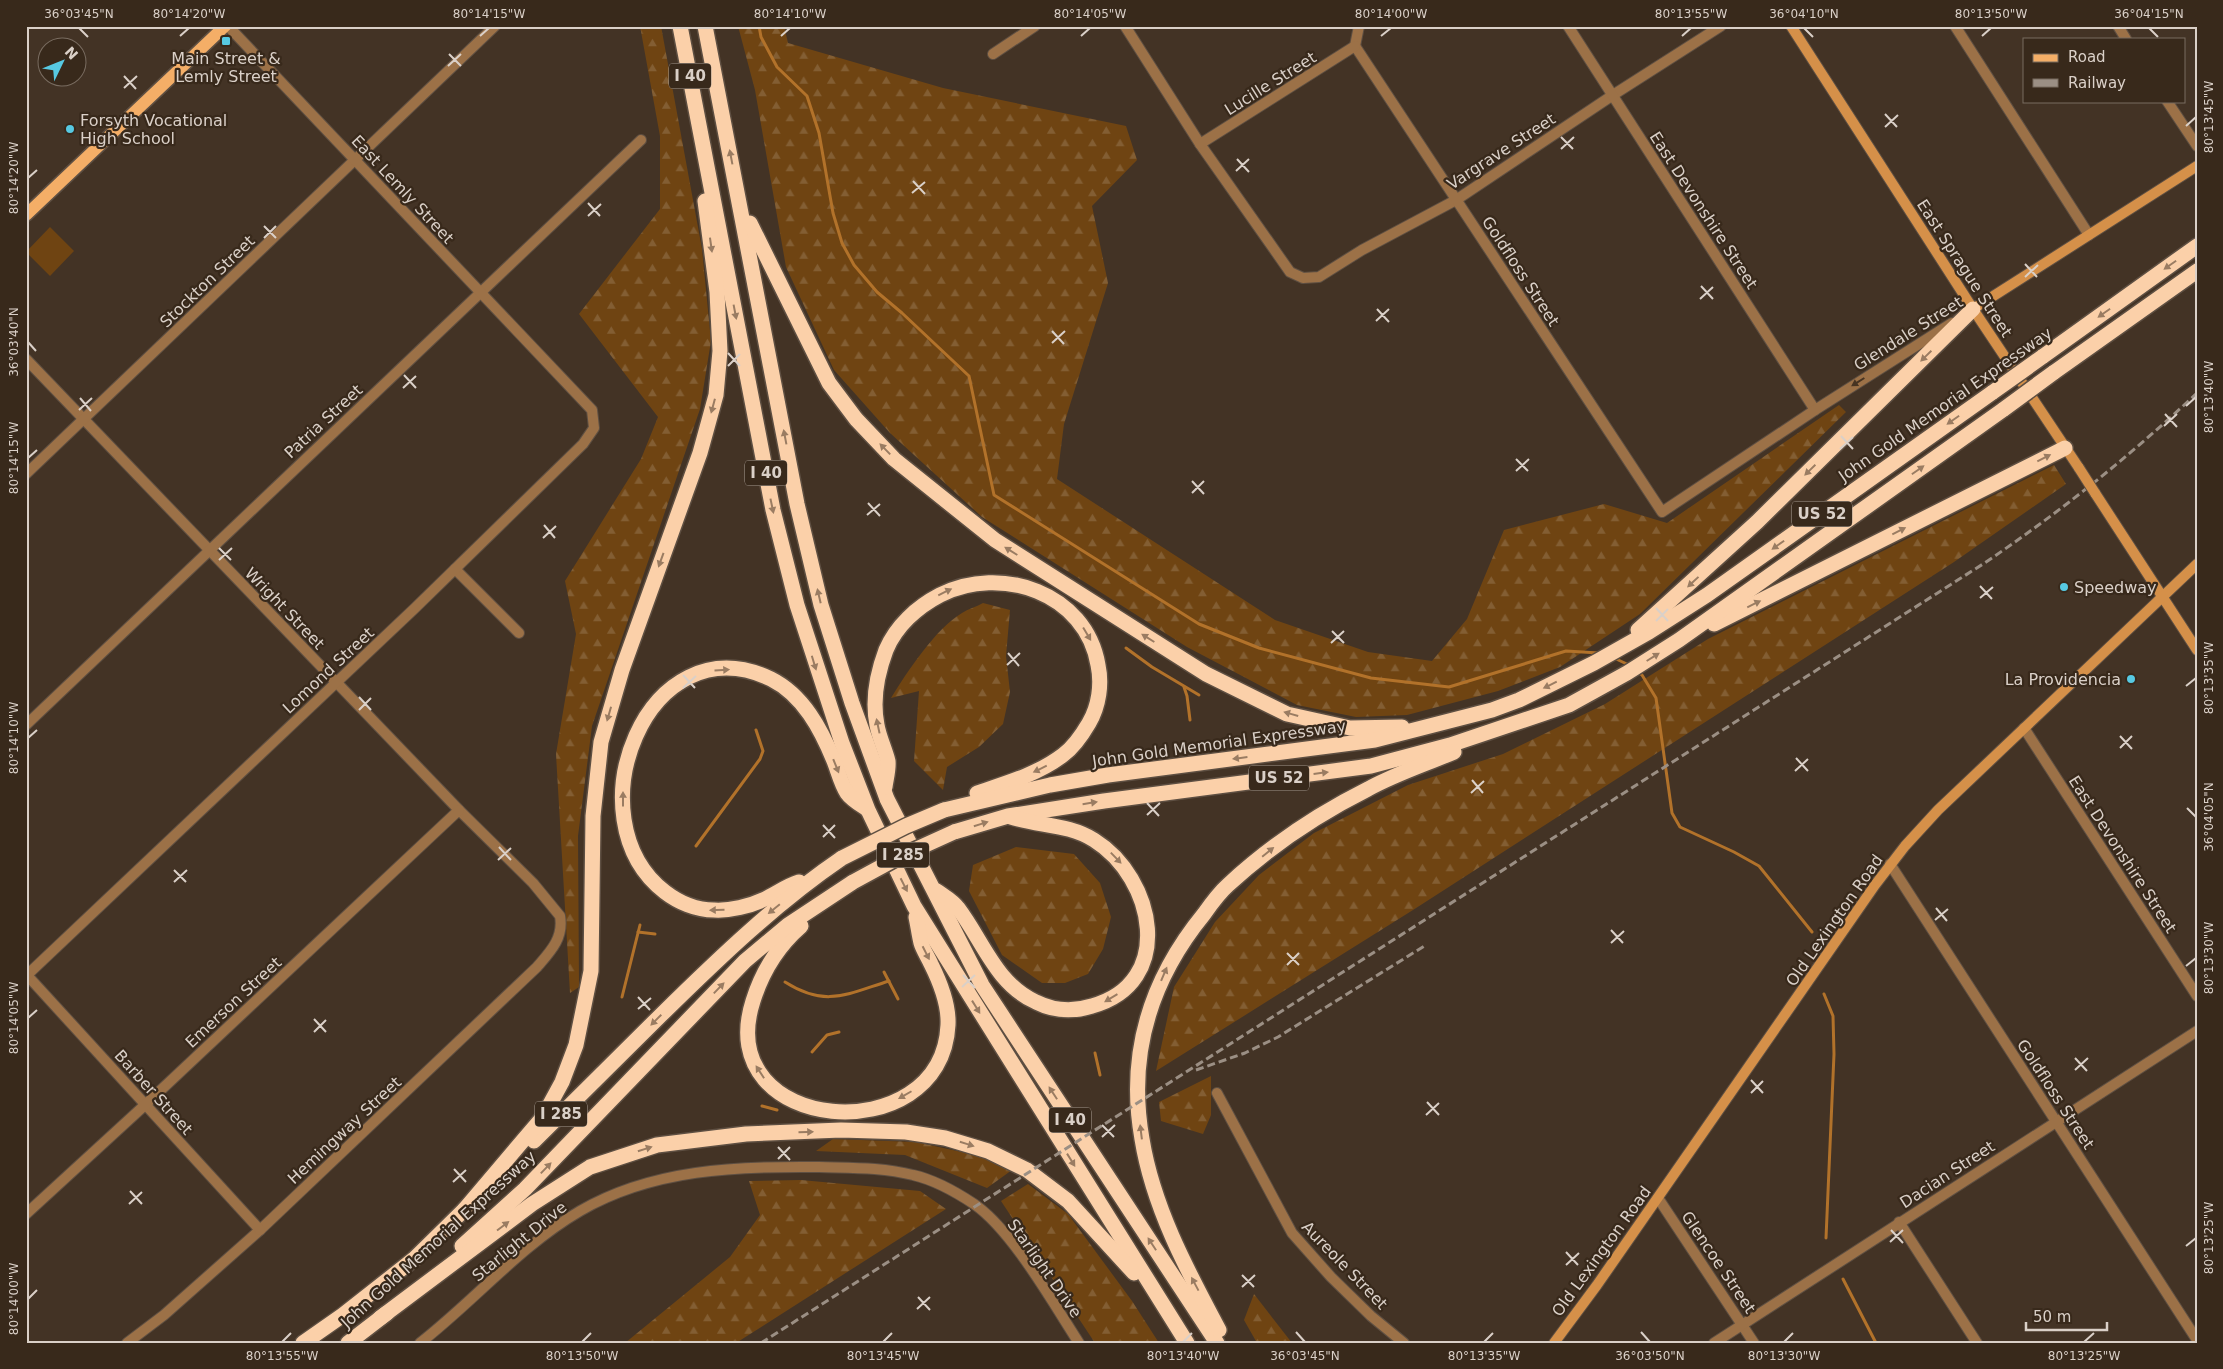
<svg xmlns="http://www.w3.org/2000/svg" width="2223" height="1369" font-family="'DejaVu Sans',sans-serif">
  <defs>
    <pattern id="forest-firs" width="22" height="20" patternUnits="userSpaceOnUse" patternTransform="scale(1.25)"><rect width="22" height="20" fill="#6f4412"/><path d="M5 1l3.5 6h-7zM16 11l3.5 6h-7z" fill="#835e33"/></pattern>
  </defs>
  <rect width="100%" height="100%" fill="#433325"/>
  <!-- forest -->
  <g fill="url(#forest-firs)">
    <path d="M640,26H661L702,249L711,341L700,409L592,726L578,836L579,987L570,993L556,754L576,634L565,581L641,459L658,417L579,314L660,209V136Z"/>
    <path d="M738,26H784L788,43L943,88L1126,126L1137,160L1092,206L1108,283L1064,424L1057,479L1275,620L1368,652L1432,661L1467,619L1504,530L1604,504L1667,523L1839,405L1846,412L1640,614L1560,667L1498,691L1407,715L1356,717L1297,705L1187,647L982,517L890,433L834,370L786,267L755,90Z"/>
    <path d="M2054,465L2066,484L1954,562L1413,910L1156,1071L1174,987L1215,922L1259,875L1314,833L1408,785L1503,754L1605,704L1708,639Z"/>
    <path d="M983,603L1010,610L1006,656L1010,692L1003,724L979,747L947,767L943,790L914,761L919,691L891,698C907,672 936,628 962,613C968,609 976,607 983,603Z"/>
    <path d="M1016,847L1074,854L1100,883L1111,917L1103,949L1088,974L1065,983H1042L1002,955L969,891L973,865Z"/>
    <path d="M1211,1076V1115L1203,1134L1161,1121L1159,1102Z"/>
    <path d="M833,1139L916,1142L980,1156L1012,1170L987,1188L905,1155L816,1151Z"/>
    <path d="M801,1180L920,1191L946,1209L736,1343H625L730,1257L760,1215L749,1181Z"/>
    <path d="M1028,1184L1068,1214L1132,1301L1159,1343H1095L1001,1201Z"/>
    <path d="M1254,1294L1292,1343H1257L1244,1320Z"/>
  </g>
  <!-- pitch -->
  <path fill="#6f4412" d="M50,227L74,251L50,276L26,252Z"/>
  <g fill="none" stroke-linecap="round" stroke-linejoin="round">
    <!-- stream -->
    <g stroke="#b2722a" stroke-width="3">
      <path d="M759,26L761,37L777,67L807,96L819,133L833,213L842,243L854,265L877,292L902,313L969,376L994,495L1199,624L1259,648L1371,678L1449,687L1566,651L1599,653"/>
      <path d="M1126,648L1152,667L1199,695"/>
      <path d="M1614,658L1629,665"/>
      <path d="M1638,672L1642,675L1656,698L1672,813L1680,827L1734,852L1759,866L1812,932"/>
      <path d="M1184,687L1187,696L1190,720"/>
      <path d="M696,846L760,759L763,751L756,730"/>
      <path d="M638,932L655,934"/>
      <path d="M884,972L898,999"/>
      <path d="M785,982C826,1008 847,994 889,981"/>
      <path d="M1824,994L1833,1016L1834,1054L1826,1238"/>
      <path d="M622,997L640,925"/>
      <path d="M812,1052L827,1035L839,1032"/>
      <path d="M1095,1053L1100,1075"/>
      <path d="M762,1106L777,1110"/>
      <path d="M1843,1279L1876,1343"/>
    </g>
    <!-- street casing -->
    <g stroke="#5e4f42" stroke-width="12">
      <g id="street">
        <path d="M1125,26L1200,144L1290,272L1303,278L1319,277L1362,250L1456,200L1613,95L1721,26"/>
        <path d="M1568,26L1815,410"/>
        <path d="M1955,26L2089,235"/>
        <path d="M2118,26L2126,39"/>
        <path d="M1355,46L1662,512L1815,410L1952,323"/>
        <path d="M1355,46L1359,26"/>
        <path d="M993,54L1035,26"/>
        <path d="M2167,101L2197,146"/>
        <path d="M1200,144L1355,46"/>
        <path d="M26,359L459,810L533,883L560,916C564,938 550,952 537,967L260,1230L164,1315L127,1343"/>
        <path d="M26,474L495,26"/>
        <path d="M455,569L519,633"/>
        <path d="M26,725L641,140"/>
        <path d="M2024,728L2197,996"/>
        <path d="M1890,864L2197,1340"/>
        <path d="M26,974L260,1230"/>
        <path d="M26,976L415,608L583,444L594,428L592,410L228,26"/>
        <path d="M1217,1093L1292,1233L1331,1277L1371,1316L1404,1343"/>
        <path d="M1658,1198L1754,1343"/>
        <path d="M26,1214L146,1104L459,810"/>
        <path d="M1899,1222L1977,1343"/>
        <path d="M420,1343C474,1301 520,1246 580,1211C652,1169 737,1166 819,1167C850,1168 882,1167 913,1175C935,1180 956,1192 974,1204C1012,1230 1053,1303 1079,1343"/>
        <path d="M1714,1343L2197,1031"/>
      </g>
    </g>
    <!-- secondary casing -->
    <g stroke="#5e4f42" stroke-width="12">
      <g id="secondary">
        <path d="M1791,26L1973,309L2079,468"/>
        <path d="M1973,309L2197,166"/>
        <path d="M2095,493L2197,650"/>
        <path d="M1554,1343L1597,1285L1875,885L1905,846L1938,810L2197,564"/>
      </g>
    </g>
    <!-- primary casing -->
    <g stroke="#5e4f42" stroke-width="15">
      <path id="primary" d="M26,215L225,26"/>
    </g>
    <!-- highway casing -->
    <g stroke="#5e4f42" stroke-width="18">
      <g id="highway">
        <path d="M680,26L773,510L797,605L842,743L868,810L914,906L1187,1343"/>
        <path d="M705,26L797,504L821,605L852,703L887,799L982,985L1217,1343"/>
        <path d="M750,223L829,383L856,419L894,459L995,540L1206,674L1287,714L1350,728L1402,727"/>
        <path d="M2042,357L2197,246"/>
        <path d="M2053,373L2197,271"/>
        <path d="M1714,624L2065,448"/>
        <path d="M1638,630L1757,522L1973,309"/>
        <path d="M885,787C886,779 889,769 888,761C885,749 879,737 877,725C872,700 877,674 886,650C896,626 917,607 940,595C1001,564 1086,593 1098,665C1102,684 1099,706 1089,723C1082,735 1074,747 1063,755C1038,774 1007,783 977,793"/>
        <path d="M944,810L1050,785L1108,775L1375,740L1492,710L1519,700L1594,663L1649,632L1707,595L1993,392"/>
        <path d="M954,832L1008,816L1104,801L1371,766L1450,745L1569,705L1627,673L1679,640L2004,409"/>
        <path d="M799,882C786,886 776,894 765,899C750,906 730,911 714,910C696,910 678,902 665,892C570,819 647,620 771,679C803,695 821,729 834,761C838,771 841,784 847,793C851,799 861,805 867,809"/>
        <path d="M937,891C944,896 953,901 958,908C983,941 996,984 1036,1002C1054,1011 1073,1012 1092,1006C1176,983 1155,878 1094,840C1069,824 1039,826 1011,817"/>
        <path d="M801,926C778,946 762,972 753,1001C710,1135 942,1153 948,1025C949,1005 940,982 931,964C928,957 923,950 921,943C919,935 918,926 916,917"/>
        <path d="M534,1141C576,1099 619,1057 661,1015C718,959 776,903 842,858"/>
        <path d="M464,1210L543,1117L562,1082L576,1045L591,971L593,816L601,742L622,670L700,453L716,395L720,351L717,292L705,201"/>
        <path d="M462,1246L525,1189L745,961L788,925L853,882"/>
        <path d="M380,1318L532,1204L590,1167L657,1145L746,1134L841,1130L906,1132L945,1138L988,1151L1027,1170L1068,1201L1134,1273"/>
        <path d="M1219,1330C1187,1270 1153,1207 1142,1139C1127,1054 1150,980 1204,914C1211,904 1219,893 1228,885C1269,847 1318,814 1368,789C1395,774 1426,764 1454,752"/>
        <path d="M303,1343L343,1315L414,1259L470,1204"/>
        <path d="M348,1343L387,1313"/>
      </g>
    </g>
    <!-- street -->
    <use href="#street" stroke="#9c7147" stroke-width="10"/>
    <!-- secondary -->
    <use href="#secondary" stroke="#d59049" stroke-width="10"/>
    <!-- primary -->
    <use href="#primary" stroke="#f4ae67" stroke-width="12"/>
    <!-- highway -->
    <use href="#highway" stroke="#fbd0a9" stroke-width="15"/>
    <!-- rail -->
    <g stroke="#9b8f84" stroke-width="3" stroke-dasharray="8 4" stroke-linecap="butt">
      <path d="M1196,1070L1245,1053L1278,1037L1426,945"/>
      <path d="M761,1343L1983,564C2059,513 2130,456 2197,393"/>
    </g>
    <!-- secondary-bridge casing -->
    <g stroke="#5e4f42" stroke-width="12" stroke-linecap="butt">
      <path id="secondary-bridge" d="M2079,468L2095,493"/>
    </g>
    <!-- highway-bridge casing -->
    <g stroke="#5e4f42" stroke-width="18" stroke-linecap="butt">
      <g id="highway-bridge">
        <path d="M1993,392L2042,357"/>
        <path d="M2004,409L2053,373"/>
        <path d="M842,858L906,826L944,810"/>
        <path d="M853,882L899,857L954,832"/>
      </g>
    </g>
    <!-- secondary-bridge -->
    <use href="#secondary-bridge" stroke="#d59049" stroke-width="10"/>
    <!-- highway-bridge -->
    <use href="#highway-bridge" stroke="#fbd0a9" stroke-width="15"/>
  </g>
  <!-- one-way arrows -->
  <defs><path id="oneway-solid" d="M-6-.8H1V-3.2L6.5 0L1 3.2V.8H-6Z" transform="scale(1.25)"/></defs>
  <g fill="#9a7c62">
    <use href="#oneway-solid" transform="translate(731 157) rotate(-101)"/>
    <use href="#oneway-solid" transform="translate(711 245) rotate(82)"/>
    <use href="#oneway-solid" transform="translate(2170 265) rotate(145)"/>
    <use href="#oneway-solid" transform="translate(735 312) rotate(79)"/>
    <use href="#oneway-solid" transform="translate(2104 313) rotate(145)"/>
    <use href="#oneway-solid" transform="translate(1926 356) rotate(136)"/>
    <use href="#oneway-solid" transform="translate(713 406) rotate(105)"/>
    <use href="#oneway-solid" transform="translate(1953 420) rotate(145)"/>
    <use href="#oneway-solid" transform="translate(785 437) rotate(-101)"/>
    <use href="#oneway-solid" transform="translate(885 449) rotate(-134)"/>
    <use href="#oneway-solid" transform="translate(2044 458) rotate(-27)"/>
    <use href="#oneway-solid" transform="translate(1810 470) rotate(136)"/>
    <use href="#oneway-solid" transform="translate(1918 470) rotate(-35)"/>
    <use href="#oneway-solid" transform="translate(772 506) rotate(78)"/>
    <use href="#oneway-solid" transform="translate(1899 531) rotate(-27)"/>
    <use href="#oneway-solid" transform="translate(1778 545) rotate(145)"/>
    <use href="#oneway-solid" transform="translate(1011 551) rotate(-148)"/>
    <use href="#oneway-solid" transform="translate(661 560) rotate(110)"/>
    <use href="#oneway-solid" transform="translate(1693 582) rotate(137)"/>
    <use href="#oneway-solid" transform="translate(945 592) rotate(-26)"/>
    <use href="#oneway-solid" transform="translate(819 596) rotate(-103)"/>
    <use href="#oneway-solid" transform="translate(1754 604) rotate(-26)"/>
    <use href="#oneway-solid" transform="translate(1087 634) rotate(59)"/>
    <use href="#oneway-solid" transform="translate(1148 638) rotate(-148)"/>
    <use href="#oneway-solid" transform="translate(1653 657) rotate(-32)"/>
    <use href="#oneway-solid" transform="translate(814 663) rotate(73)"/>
    <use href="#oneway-solid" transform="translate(722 670) rotate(-3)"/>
    <use href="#oneway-solid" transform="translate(1550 685) rotate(154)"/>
    <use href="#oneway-solid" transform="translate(609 714) rotate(106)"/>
    <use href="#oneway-solid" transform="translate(1291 714) rotate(-164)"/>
    <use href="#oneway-solid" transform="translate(878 726) rotate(-102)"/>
    <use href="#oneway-solid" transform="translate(1240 758) rotate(173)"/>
    <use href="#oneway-solid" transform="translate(836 766) rotate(68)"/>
    <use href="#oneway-solid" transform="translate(1040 769) rotate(154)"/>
    <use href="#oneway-solid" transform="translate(1321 773) rotate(-7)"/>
    <use href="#oneway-solid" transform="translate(623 799) rotate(-90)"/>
    <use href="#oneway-solid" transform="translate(1090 803) rotate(-9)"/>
    <use href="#oneway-solid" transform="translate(981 824) rotate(-17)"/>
    <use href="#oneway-solid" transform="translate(1268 852) rotate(-39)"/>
    <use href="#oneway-solid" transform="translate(1116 858) rotate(46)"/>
    <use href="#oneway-solid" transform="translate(904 885) rotate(63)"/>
    <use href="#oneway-solid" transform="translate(774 909) rotate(141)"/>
    <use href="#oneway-solid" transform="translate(717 910) rotate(179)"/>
    <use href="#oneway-solid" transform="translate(926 953) rotate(63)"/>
    <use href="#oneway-solid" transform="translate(1164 974) rotate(-67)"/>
    <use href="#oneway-solid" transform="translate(719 988) rotate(-46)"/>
    <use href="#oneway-solid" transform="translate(1111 998) rotate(149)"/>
    <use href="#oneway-solid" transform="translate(976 1007) rotate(58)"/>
    <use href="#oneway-solid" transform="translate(656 1020) rotate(135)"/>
    <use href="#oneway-solid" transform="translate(760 1072) rotate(-123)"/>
    <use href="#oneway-solid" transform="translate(1053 1093) rotate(-123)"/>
    <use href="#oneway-solid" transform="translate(905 1095) rotate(150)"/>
    <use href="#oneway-solid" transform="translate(806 1132) rotate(-2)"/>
    <use href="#oneway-solid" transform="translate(1141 1132) rotate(-97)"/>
    <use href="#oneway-solid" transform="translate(967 1144) rotate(17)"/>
    <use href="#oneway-solid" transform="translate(645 1149) rotate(-18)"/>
    <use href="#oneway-solid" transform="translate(1071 1160) rotate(58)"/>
    <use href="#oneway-solid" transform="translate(546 1168) rotate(-46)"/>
    <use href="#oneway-solid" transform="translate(503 1226) rotate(-37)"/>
    <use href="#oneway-solid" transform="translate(1152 1244) rotate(-123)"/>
    <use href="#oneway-solid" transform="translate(1195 1284) rotate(-118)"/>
  </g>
  <use fill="#473422" href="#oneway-solid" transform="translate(1858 382) rotate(148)"/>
  <!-- ticks -->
  <path fill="none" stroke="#dad0c8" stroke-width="2" d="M79,28L88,37M1804,28L1813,37M2149,28L2158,37M180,36L189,28M480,36L489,28M781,36L790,28M1081,36L1090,28M1381,36L1391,28M1682,36L1691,28M1982,36L1991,28M449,54L461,66M448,66L461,54M124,76L136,89M124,88L137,76M1885,114L1897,127M2186,126L2196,117M1885,127L1898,115M1561,137L1573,149M1561,149L1574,137M1237,159L1249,172M1236,171L1249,159M28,178L37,170M913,181L925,194M912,193L925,182M588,203L600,216M588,216L601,204M264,226L276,238M264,238L276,226M2025,264L2037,277M2025,277L2038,265M1701,286L1713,299M1700,299L1713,287M1377,309L1389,322M1376,321L1389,309M1052,331L1064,344M28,342L36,351M1052,343L1065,331M728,353L740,366M728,366L740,354M404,375L416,388M403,388L416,376M80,398L91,411M2186,406L2196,397M79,410L92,398M2165,414L2177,427M2164,426L2177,414M1841,436L1853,449M1840,449L1853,437M28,458L37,450M1516,459L1528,471M1516,471L1529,459M1192,481L1204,494M1192,493L1204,481M868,503L880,516M867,515L880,504M544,525L555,538M543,538L556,526M219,548L231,560M219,560L232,548M1980,586L1992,599M1980,598L1993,587M1656,608L1668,621M1656,621L1668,609M1332,631L1344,643M1331,643L1344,631M1008,653L1019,666M1007,665L1020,653M683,675L695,688M2186,686L2196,678M683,688L696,676M359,697L371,710M359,710L371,698M2120,736L2132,749M28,738L37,730M2120,748L2132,736M1796,758L1808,771M1795,771L1808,759M1472,780L1483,793M1471,793L1484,781M1147,803L1159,816M2187,808L2196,817M1147,815L1160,803M823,825L835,838M823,837L835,825M499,847L511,860M498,860L511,848M174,870L186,882M174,882L187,870M1936,908L1947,921M1935,920L1948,909M1611,930L1623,943M1611,943L1624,931M1287,953L1299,965M1287,965L1299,953M2186,966L2196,958M963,975L975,988M962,987L975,975M638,997L650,1010M638,1009L651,998M28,1018L37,1010M314,1019L326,1032M314,1032L326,1020M2075,1058L2087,1071M2075,1070L2088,1058M1751,1080L1763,1093M1751,1093L1763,1081M1427,1102L1439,1115M1426,1115L1439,1103M1102,1125L1114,1137M1102,1137L1115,1125M778,1147L790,1160M778,1159L790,1147M454,1169L466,1182M453,1182L466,1170M130,1191L142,1204M129,1204L142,1192M1891,1230L1903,1243M1890,1242L1903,1230M2186,1246L2196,1238M1566,1252L1578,1265M1566,1265L1579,1253M1242,1275L1254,1287M1242,1287L1255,1275M918,1297L930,1310M28,1299L37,1290M917,1309L930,1297M1296,1332L1305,1342M1641,1332L1650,1342M282,1342L291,1333M582,1342L591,1333M883,1342L892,1333M1183,1342L1192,1333M1484,1342L1493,1333M1784,1342L1793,1333M2084,1342L2094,1333"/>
  <!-- markers -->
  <g fill="#57c9e2" stroke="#38291b" stroke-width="2">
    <rect x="221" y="36" width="10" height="10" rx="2.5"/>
    <circle cx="70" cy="129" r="5"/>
    <circle cx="2064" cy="587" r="5"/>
    <circle cx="2131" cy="679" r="5"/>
  </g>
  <g text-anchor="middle" stroke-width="4.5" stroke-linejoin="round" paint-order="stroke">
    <!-- shield labels -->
    <g fill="#38291b" stroke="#a99e94" stroke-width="1">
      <rect x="669" y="63.5" width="42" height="25" rx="4"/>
      <rect x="745" y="460.5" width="42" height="25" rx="4"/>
      <rect x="1792" y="501.5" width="60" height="25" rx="4"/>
      <rect x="1249" y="765.5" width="60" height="25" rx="4"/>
      <rect x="877" y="842.5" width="52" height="25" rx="4"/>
      <rect x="535" y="1101.5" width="52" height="25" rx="4"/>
      <rect x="1049" y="1107.5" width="42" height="25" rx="4"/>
    </g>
    <g font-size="15" font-weight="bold" fill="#dad0c8">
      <text x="690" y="81">I 40</text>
      <text x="766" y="478">I 40</text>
      <text x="1822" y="519">US 52</text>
      <text x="1279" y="783">US 52</text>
      <text x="903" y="860">I 285</text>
      <text x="561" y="1119">I 285</text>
      <text x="1070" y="1125">I 40</text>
    </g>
    <!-- poi labels -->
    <g font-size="16" fill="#dad0c8" stroke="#38291b" text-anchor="start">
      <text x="226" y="64" text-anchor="middle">Main Street &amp;<tspan x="226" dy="18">Lemly Street</tspan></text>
      <text x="80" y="126">Forsyth Vocational<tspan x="80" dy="18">High School</tspan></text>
      <text x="2074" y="593">Speedway</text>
      <text x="2121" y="685" text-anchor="end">La Providencia</text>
    </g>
    <!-- street labels -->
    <g font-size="16" fill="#dad0c8" stroke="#38291b">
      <text transform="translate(1270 83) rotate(-32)" y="6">Lucille Street</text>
      <text transform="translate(1501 151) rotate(-33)" y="6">Vargrave Street</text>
      <text transform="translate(403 189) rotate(47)" y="6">East Lemly Street</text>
      <text transform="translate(1704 210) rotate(57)" y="6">East Devonshire Street</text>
      <text transform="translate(1965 268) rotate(57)" y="6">East Sprague Street</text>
      <text transform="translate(1521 271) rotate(57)" y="6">Goldfloss Street</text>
      <text transform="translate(207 281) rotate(-44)" y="6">Stockton Street</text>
      <text transform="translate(1908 333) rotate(-32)" y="6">Glendale Street</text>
      <text transform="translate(1945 404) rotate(-35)" y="6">John Gold Memorial Expressway</text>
      <text transform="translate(323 421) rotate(-43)" y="6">Patria Street</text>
      <text transform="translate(285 608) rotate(46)" y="6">Wright Street</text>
      <text transform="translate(328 670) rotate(-43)" y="6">Lomond Street</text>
      <text transform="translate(1219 743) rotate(-8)" y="6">John Gold Memorial Expressway</text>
      <text transform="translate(2123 854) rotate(57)" y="6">East Devonshire Street</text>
      <text transform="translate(1834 920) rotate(-55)" y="6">Old Lexington Road</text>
      <text transform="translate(233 1002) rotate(-43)" y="6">Emerson Street</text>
      <text transform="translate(154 1092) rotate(48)" y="6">Barber Street</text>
      <text transform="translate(2056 1094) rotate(57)" y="6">Goldfloss Street</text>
      <text transform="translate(344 1130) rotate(-43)" y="6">Hemingway Street</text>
      <text transform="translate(1947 1174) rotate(-33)" y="6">Dacian Street</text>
      <text transform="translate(438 1239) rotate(-42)" y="6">John Gold Memorial Expressway</text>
      <text transform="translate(519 1241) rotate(-39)" y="6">Starlight Drive</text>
      <text transform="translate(1601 1251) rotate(-54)" y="6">Old Lexington Road</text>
      <text transform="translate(1719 1262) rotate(56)" y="6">Glencoe Street</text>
      <text transform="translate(1345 1265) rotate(46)" y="6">Aureole Street</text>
      <text transform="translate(1045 1268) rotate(55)" y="6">Starlight Drive</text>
    </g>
  </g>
  <!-- border -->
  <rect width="2223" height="1369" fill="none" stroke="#38291b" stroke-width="55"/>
  <!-- legend -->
  <rect x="2023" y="38" width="162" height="65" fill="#38291b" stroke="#796c60"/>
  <rect x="2033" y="54" width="25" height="8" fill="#f4ae67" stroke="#796c60"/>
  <text x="2068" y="62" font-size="15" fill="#dad0c8">Road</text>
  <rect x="2033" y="79" width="25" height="8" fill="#9b8f84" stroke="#796c60"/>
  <text x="2068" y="88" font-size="15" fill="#dad0c8">Railway</text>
  <!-- north arrow -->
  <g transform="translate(62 62) rotate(47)"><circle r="24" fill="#38291b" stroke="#796c60"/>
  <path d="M0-4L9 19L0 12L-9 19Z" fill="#57c9e2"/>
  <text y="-8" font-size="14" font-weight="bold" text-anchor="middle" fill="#dad0c8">N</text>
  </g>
  <!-- scale -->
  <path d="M2026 1322v8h81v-8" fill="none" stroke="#dad0c8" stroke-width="2.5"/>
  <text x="2033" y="1322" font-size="15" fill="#dad0c8" stroke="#38291b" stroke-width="4" paint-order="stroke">50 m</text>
  <rect x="28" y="28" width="2168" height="1314" fill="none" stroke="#dad0c8" stroke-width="2"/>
  <g font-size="12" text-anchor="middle" fill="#dad0c8">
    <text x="79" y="18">36°03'45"N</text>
    <text x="189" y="18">80°14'20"W</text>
    <text x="489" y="18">80°14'15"W</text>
    <text x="790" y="18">80°14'10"W</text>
    <text x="1090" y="18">80°14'05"W</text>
    <text x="1391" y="18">80°14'00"W</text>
    <text x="1691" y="18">80°13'55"W</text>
    <text x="1804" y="18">36°04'10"N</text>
    <text x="1991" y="18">80°13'50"W</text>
    <text x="2149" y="18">36°04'15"N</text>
    <text transform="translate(2209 117) rotate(-90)" y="4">80°13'45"W</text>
    <text transform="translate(14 178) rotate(-90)" y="4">80°14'20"W</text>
    <text transform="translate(14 342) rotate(-90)" y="4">36°03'40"N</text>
    <text transform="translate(2209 397) rotate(-90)" y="4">80°13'40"W</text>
    <text transform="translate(14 458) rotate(-90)" y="4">80°14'15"W</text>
    <text transform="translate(2209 678) rotate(-90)" y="4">80°13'35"W</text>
    <text transform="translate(14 738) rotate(-90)" y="4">80°14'10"W</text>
    <text transform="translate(2209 817) rotate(-90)" y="4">36°04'05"N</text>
    <text transform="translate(2209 958) rotate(-90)" y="4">80°13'30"W</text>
    <text transform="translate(14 1018) rotate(-90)" y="4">80°14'05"W</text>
    <text transform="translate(2209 1238) rotate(-90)" y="4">80°13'25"W</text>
    <text transform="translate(14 1299) rotate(-90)" y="4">80°14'00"W</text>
    <text x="282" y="1360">80°13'55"W</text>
    <text x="582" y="1360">80°13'50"W</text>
    <text x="883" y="1360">80°13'45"W</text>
    <text x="1183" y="1360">80°13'40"W</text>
    <text x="1305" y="1360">36°03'45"N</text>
    <text x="1484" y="1360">80°13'35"W</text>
    <text x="1650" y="1360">36°03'50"N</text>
    <text x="1784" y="1360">80°13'30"W</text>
    <text x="2084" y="1360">80°13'25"W</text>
  </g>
</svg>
